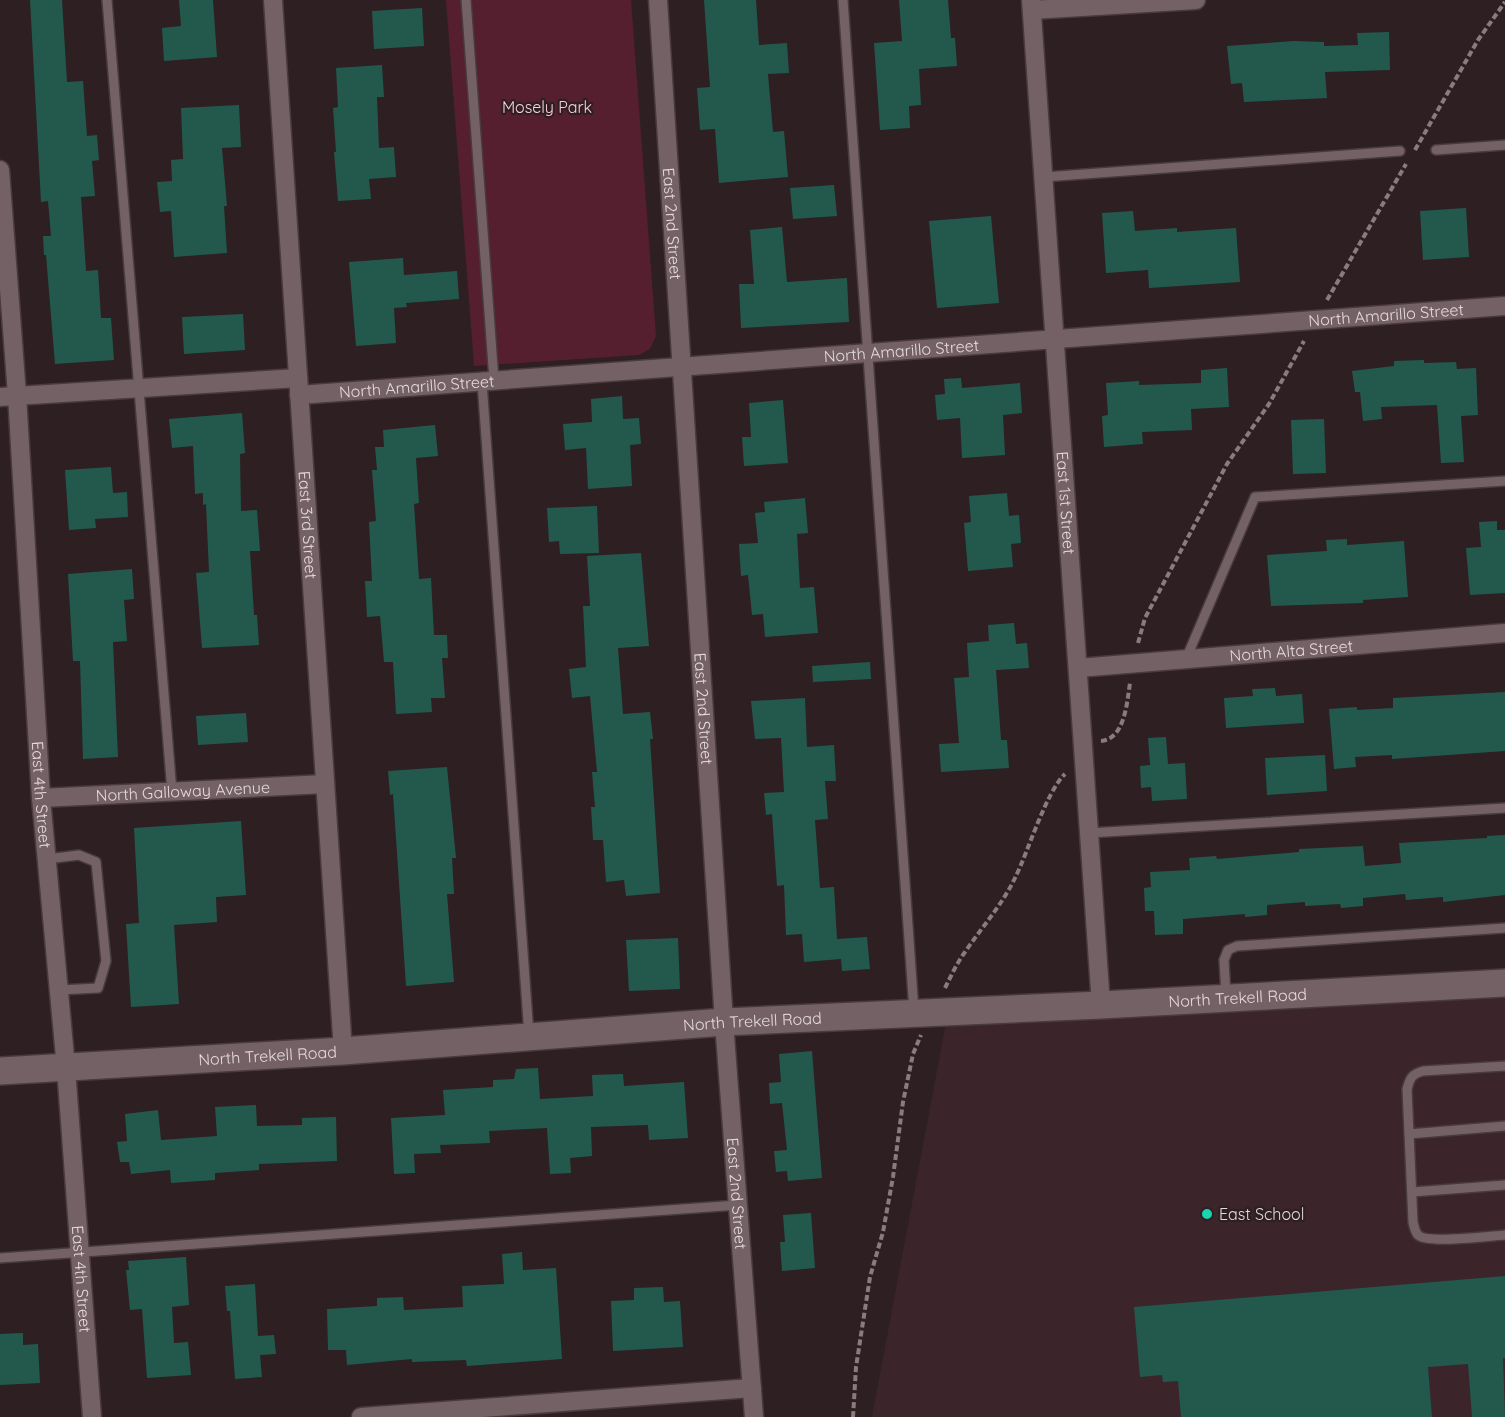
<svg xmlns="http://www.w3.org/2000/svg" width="1505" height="1417" font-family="Quicksand,sans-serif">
  <rect width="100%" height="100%" fill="#2e1f22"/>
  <!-- built -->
  <path fill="#3b252b" d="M1505,983V1417H872L948,1012Z"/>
  <!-- green -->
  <path fill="#551f30" d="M446,0H631L656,336L650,349L639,355L474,366Z"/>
  <!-- building -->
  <g fill="#23594c">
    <path d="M30,0H62L67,82L83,81L87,136L97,135L99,160L92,161L95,196L81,197L86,271L98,270L101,318H111L114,360L55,364L46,255H44L43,236H51L48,201L41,202Z"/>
    <path d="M179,0H213L217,57L164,61L162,28L181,26Z"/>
    <path d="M704,0H756L759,45L787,43L789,73L768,74L773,132L784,131L788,177L719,183L715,129L700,130L697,88L710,87Z"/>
    <path d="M899,0H948L951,38H955L957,66L919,69L921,105L909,106L910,128L880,130L874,43L902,41Z"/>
    <path d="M422,8L424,46L374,49L372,11Z"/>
    <path d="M1389,32L1390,70L1325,72L1327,98L1244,102L1242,83L1231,84L1227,46L1294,41L1324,42V46L1358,45L1357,33Z"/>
    <path d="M382,65L384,97H377L379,148L394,147L396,177L369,179L371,199L338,201L334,152H336L333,108L338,107L336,68Z"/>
    <path d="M239,105L241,147L222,148L227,206H224L227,253L174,257L171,211L160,212L157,182L172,181L171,160L183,159L181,108Z"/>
    <path d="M834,185L837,216L793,219L790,188Z"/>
    <path d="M1466,208L1469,257L1423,260L1420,211Z"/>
    <path d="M1133,211L1135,231L1177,228V232L1236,228L1240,282L1149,288L1148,270L1106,273L1102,213Z"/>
    <path d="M991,216L999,303L937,308L929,221Z"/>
    <path d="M782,227L787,282L847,278L849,322L741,328L739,284H754L750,230Z"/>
    <path d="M403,258L404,275L457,271L459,299L406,303L407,307L394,308L396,343L356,346L349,262Z"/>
    <path d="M243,314L245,350L184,354L182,317Z"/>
    <path d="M1424,360V363L1456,362L1457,369L1476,368L1478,415L1461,416L1464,462L1441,463L1437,405L1381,407L1382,419L1363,421L1360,392H1355L1352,371L1394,366V361Z"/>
    <path d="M1227,368L1229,407L1191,409L1192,430L1142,432L1143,444L1104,447L1102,416L1108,415L1106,383L1139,381V385L1201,383V370Z"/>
    <path d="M961,378L962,388L1020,383L1022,413L1003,415L1005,455L962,458L960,418L937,420L935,395L945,394L944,379Z"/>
    <path d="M622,396L623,419L639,418L641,444L630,445L632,486L588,489L586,448L565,450L563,424L592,422L591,399Z"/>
    <path d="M783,400L788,463L744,466L742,437H751L749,403Z"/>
    <path d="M242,413L245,453L240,454L241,511L257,510L260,551H250L254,615H257L259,645L202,648L196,573L209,572L206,504L203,505V493L195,494L193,446L172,448L169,419Z"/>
    <path d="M1324,419L1326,473L1293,474L1291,420Z"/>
    <path d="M435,425L438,456L416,458L419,503L414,504L419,579L431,578L434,635H447L448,658H442L445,698H431L432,712L396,714L393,662H384L380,616L367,617L365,581H372L369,522L376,521L372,470H377L375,447H384L383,430Z"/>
    <path d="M111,467L113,493L127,492L128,517L95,519L96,528L69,530L65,470Z"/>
    <path d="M1007,493L1009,516L1019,515L1021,543L1011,544L1013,567L968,571L964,523L971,522L969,496Z"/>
    <path d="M805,498L808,533L797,534L800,588L814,587L818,633L765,637L763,614L752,615L748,575L741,576L739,544L758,543L755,513L765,512L764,502Z"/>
    <path d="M597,506L599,553L560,554L559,541L549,542L547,508Z"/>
    <path d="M1497,521V530H1505V593L1470,595L1466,548L1481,547L1479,522Z"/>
    <path d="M1347,539V545L1404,541L1408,597L1363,600V603L1271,606L1267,555L1327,551L1326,540Z"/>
    <path d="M641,553L649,646L618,648L623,714L650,712L653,739H650L660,893L626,896L624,880L606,882L603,840H593L591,807H595L592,772H597L590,696L572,698L569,669L586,667L583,606H590L587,556Z"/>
    <path d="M132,569L134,599L124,600L127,641L113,642L118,757L83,759L80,661H73L68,574Z"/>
    <path d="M1014,623L1016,644L1027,643L1029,668L996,670L1001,740H1007L1009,768L941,772L939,744L959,743L954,678L969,677L967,643L989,641L988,625Z"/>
    <path d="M870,662L871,679L813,682L812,666Z"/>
    <path d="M1275,688L1276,696L1302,694L1304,723L1226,728L1224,698L1253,696L1252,689Z"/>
    <path d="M1505,692V751L1392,759V755L1355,757L1356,767L1334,769L1329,709L1357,707V710L1393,708V698Z"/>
    <path d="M805,698L807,747L834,745L836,781H825L828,819L815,820L820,888L834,887L837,939L867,937L870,969L842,971L841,959L804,962L802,934L786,935L784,885L777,886L772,814L766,815L764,793L784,792L781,738L755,739L751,701Z"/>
    <path d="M246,713L248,742L198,745L196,716Z"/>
    <path d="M1166,737L1168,764L1185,763L1187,799L1152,801L1151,787L1141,788L1140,766L1150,765L1148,738Z"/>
    <path d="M1325,755L1327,791L1267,795L1265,758Z"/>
    <path d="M447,767L456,858H452L454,894H447L454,982L406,986L393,794L390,795L388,771Z"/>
    <path d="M241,821L246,895L216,897L217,922L174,925L179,1004L131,1007L126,924L139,923L134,828Z"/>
    <path d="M1505,835V895L1443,902V897L1406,900L1405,894L1363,898V906L1341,908L1340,904L1305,906V902L1267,905V915L1245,917V914L1183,919V934L1155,935L1154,911H1145L1144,888L1151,887L1150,872L1190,870L1189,858L1216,856L1217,859L1299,852V849L1363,846L1365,866L1401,863L1399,843L1487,838V836Z"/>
    <path d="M678,938L680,989L629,991L626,940Z"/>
    <path d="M812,1051L822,1178L788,1181L787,1171L776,1172L774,1151L787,1150L782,1103L770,1104L769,1083L781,1082L779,1054Z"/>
    <path d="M538,1068L540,1099L593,1096L592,1075L623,1074L624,1086L684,1082L688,1138L649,1140L648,1125L591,1127L592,1156L570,1158L571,1173L550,1174L547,1128L489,1131L490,1143L440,1145L441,1153L414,1154L415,1173L394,1174L391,1118L445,1115L443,1090L493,1087V1080L514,1079L516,1069Z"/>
    <path d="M256,1105L257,1126L302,1125V1118L336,1117L337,1161L259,1164V1170L215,1173V1180L171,1183L170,1170L131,1174L129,1162H120L117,1142L127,1141L125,1114L158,1110L161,1140L217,1136L215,1107Z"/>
    <path d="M811,1213L815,1268L782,1271L780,1242H785L783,1215Z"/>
    <path d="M522,1252L523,1270L556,1268L562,1359L467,1366L466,1360L412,1362V1359L347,1365L346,1350H328L327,1309L377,1306V1298L403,1297L404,1310L463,1307L462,1286L504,1284L502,1254Z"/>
    <path d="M186,1257L189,1305L172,1307L174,1343L188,1342L191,1375L147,1378L142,1309L130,1310L126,1270H129L128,1261Z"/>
    <path d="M1505,1276V1358H1503L1505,1417H1472L1468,1364L1428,1367L1432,1417H1181L1178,1381L1163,1382L1162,1375L1140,1377L1134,1307Z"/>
    <path d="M255,1284L258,1336L274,1335L276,1354L260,1355L262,1377L235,1379L230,1311H227L225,1286Z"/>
    <path d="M663,1287L664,1302L680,1301L683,1347L613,1351L611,1301L634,1300V1288Z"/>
    <path d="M23,1333V1345L38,1344L40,1383L0,1385V1334Z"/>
  </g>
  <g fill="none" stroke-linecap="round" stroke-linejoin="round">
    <!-- service casing -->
    <g stroke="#483a3e" stroke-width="12">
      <g id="service">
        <path d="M107,0L172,792"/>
        <path d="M466,0L494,380"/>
        <path d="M843,0L914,1011"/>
        <path d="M1436,150L1505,145"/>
        <path d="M1044,177L1400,151"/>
        <path d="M482,382L529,1035"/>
        <path d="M1186,659L1255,497L1505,481"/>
        <path d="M1089,833L1505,808"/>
        <path d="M47,859L79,855L96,862L106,961L98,988L59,990"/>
        <path d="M1226,996L1224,960L1228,950L1237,946L1505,928"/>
        <path d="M1505,1066L1423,1071C1412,1074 1410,1078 1407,1089L1413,1222C1414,1226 1415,1232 1418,1235C1426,1244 1490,1236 1505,1235"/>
        <path d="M1409,1134L1505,1126"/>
        <path d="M1412,1192L1505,1185"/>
        <path d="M0,1258L738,1205"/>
      </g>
    </g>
    <!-- minor casing -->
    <g stroke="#483a3e" stroke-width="21">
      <g id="minor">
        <path id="s1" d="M273,0L343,1051"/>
        <path id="s2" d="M658,0L724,1022L754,1417"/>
        <path id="s3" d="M1031,0L1101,1005"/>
        <path d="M1032,10L1196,0"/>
        <path id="s4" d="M0,170L17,395L41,798L66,1068L92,1417"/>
        <path id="s5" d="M299,395L1505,306"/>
        <path d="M0,397L298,378"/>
        <path id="s6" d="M1078,668L1505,633"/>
        <path id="s7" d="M41,798L325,784"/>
        <path d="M361,1417L752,1388"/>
      </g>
    </g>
    <!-- secondary casing -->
    <g stroke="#483a3e" stroke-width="30">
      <g id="secondary">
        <path id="s8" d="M0,1071L343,1051L724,1022L1101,1005L1505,983"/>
      </g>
    </g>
    <!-- path -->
    <g stroke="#897c7e" stroke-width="4" stroke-dasharray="6 3" stroke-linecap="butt">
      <path d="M1415,150L1478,40L1505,2"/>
      <path d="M1327,300L1406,164"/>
      <path d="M1138,643L1145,618L1227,464L1269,404L1304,341"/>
      <path d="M1101,741C1125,739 1127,702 1130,683"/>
      <path d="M945,988C951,976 957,963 965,952C982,927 1002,905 1015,878C1028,852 1046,792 1065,774"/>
      <path d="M853,1417L856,1367L870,1277L883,1232L893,1177L903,1102L913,1054L921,1035"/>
    </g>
    <!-- service -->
    <use href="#service" stroke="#746166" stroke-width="9"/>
    <!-- minor -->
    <use href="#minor" stroke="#746166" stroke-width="18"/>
    <!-- secondary -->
    <use href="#secondary" stroke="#746166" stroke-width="27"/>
  </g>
  <!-- markers -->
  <circle fill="#18d5b2" stroke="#2e1f22" stroke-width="2" cx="1207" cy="1214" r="6"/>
  <g text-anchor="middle" stroke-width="4.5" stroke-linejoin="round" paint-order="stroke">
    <!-- park labels -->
    <g font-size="16" fill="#fcced9" stroke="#2e1f22">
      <text x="547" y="113">Mosely Park</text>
    </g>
    <!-- street labels -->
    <g font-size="16" fill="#e5dadc" stroke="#2e1f22">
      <text dy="6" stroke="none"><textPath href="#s2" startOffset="224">East 2nd Street</textPath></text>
      <text dy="6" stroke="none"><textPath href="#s5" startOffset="1090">North Amarillo Street</textPath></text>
      <text dy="6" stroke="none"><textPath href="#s5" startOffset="604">North Amarillo Street</textPath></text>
      <text dy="6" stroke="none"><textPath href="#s5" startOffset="118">North Amarillo Street</textPath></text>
      <text dy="6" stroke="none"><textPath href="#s3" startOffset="504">East 1st Street</textPath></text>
      <text dy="6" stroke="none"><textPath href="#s1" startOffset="526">East 3rd Street</textPath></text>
      <text dy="6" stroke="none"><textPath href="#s6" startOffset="214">North Alta Street</textPath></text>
      <text dy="6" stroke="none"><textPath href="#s2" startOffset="710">East 2nd Street</textPath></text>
      <text dy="6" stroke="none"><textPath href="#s7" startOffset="142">North Galloway Avenue</textPath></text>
      <text dy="6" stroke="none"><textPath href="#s4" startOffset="626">East 4th Street</textPath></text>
      <text dy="6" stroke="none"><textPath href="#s8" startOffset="1240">North Trekell Road</textPath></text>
      <text dy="6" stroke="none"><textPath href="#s8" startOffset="754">North Trekell Road</textPath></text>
      <text dy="6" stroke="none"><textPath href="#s8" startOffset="268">North Trekell Road</textPath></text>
      <text dy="6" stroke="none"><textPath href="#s2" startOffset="1196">East 2nd Street</textPath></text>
      <text dy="6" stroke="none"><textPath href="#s4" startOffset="1112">East 4th Street</textPath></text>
    </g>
    <!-- poi labels -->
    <g font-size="16" fill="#e5dadc" stroke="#2e1f22" text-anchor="start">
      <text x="1219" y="1220">East School</text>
    </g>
  </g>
</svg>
